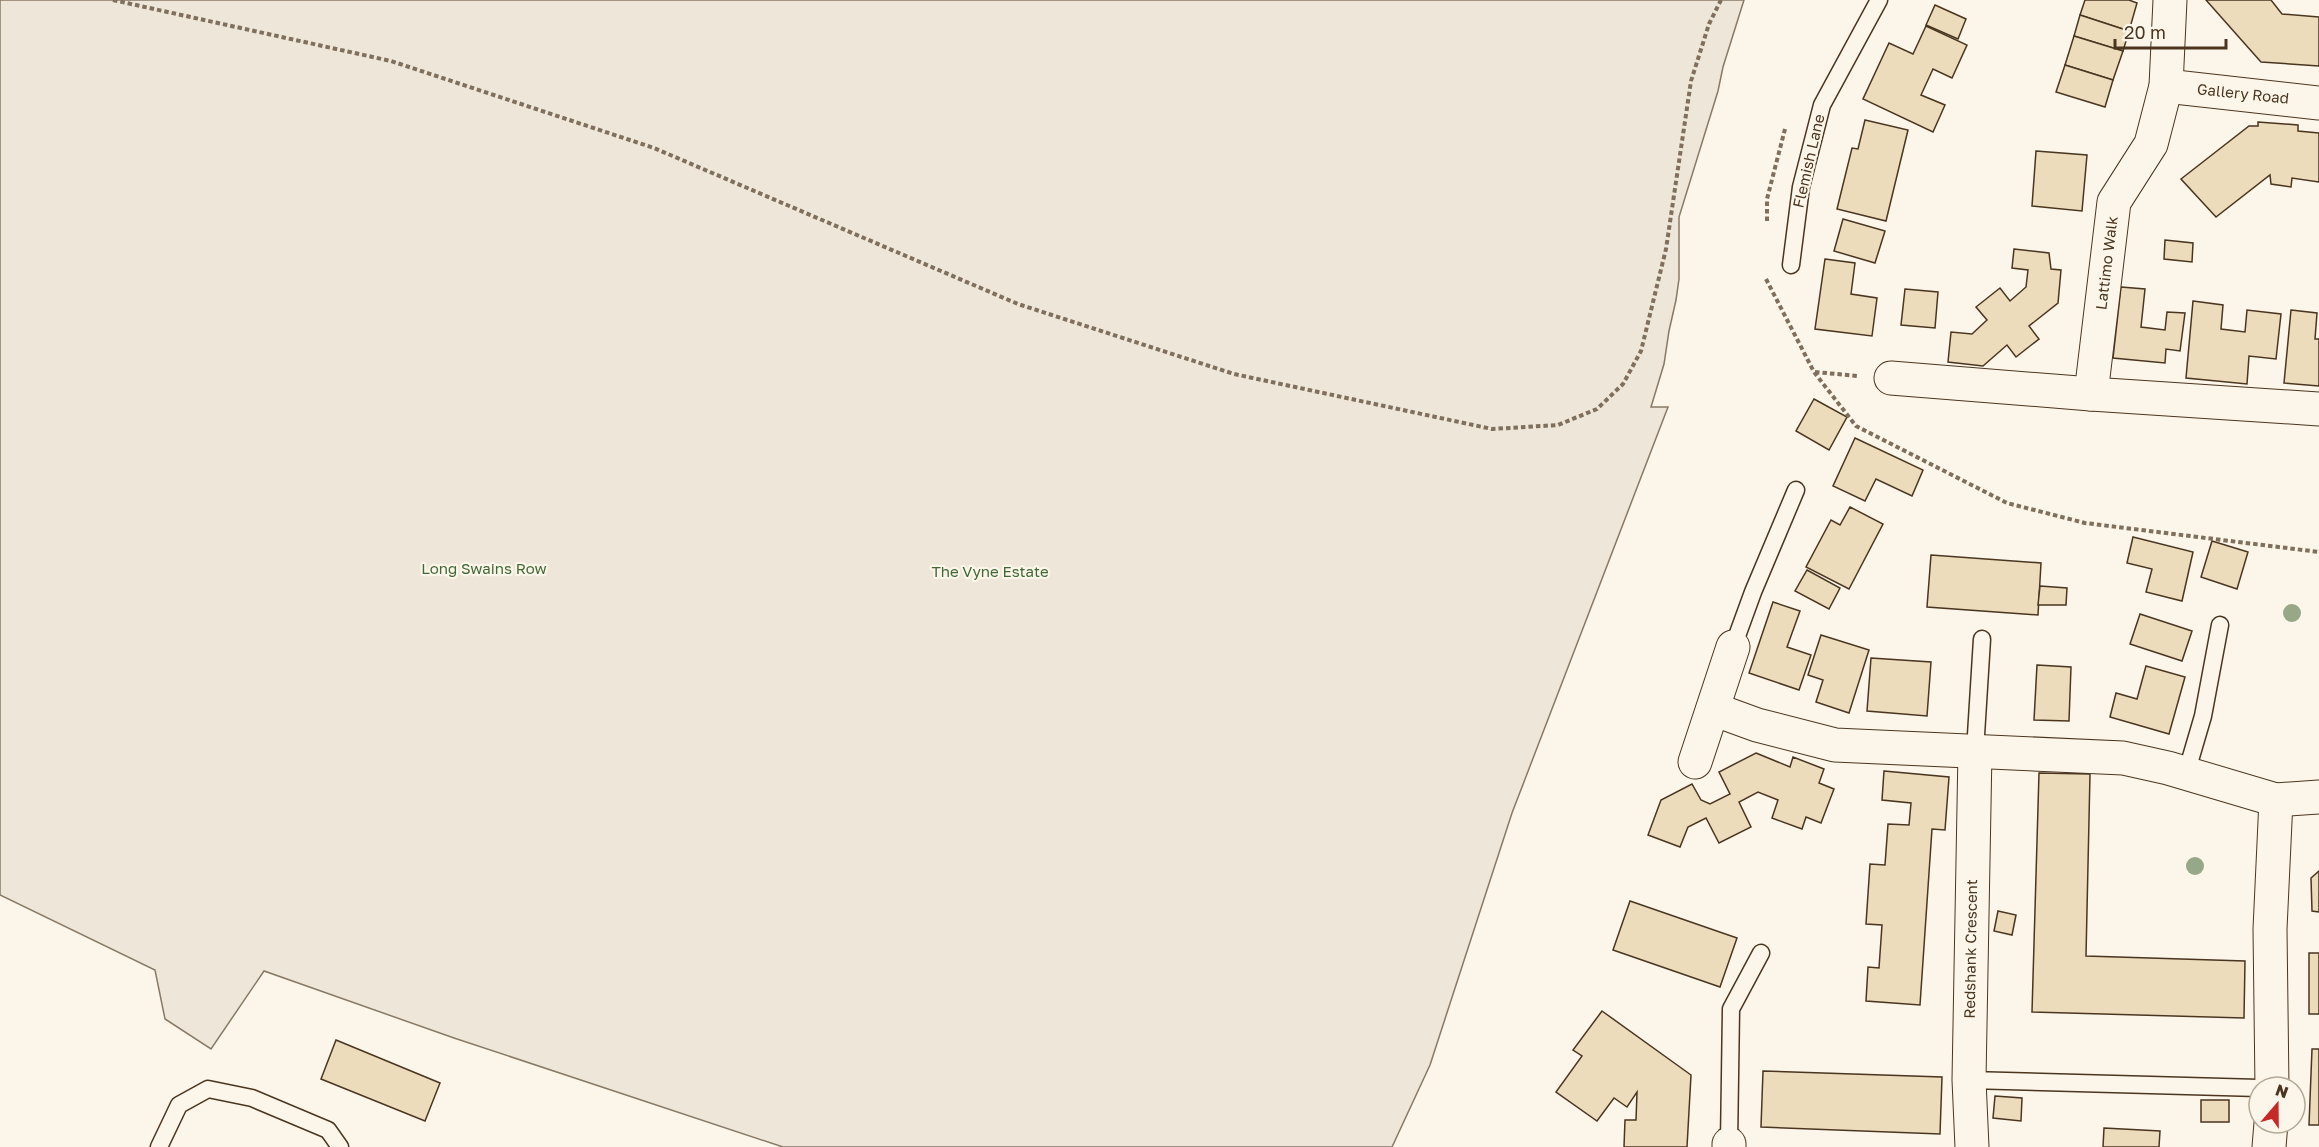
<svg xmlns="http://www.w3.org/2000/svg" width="2319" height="1147" font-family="'Golos Text',sans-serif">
  <rect width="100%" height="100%" fill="#fbf6e9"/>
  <!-- green -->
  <path fill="#ede6d9" stroke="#887966" stroke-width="1.5" d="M0,0H1744L1723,67L1718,91L1679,217V279L1676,300L1669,331L1664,364L1651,407H1668L1512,813L1430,1065L1392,1147H783L454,1038L264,971L211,1049L165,1019L155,970L0,895Z"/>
  <!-- building -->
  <g fill="#ecdcbc" stroke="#4a3520" stroke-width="1.5">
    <path d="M2085,0H2129L2137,3L2129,31L2080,15Z"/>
    <path d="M2206,0H2271L2282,14L2319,17V66L2261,62Z"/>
    <path d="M1935,5L1966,19L1958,39L1926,25Z"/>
    <path d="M2080,15L2129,31L2123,51L2074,36Z"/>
    <path d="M1926,26L1967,45L1952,78L1933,69L1921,95L1945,105L1933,132L1863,99L1889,43L1913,54Z"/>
    <path d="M2074,36L2123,51L2113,80L2065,65Z"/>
    <path d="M2065,65L2113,80L2105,107L2056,92Z"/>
    <path d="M1865,120L1908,130L1886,221L1837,209L1852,148L1858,149Z"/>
    <path d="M2258,122L2298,125V131L2319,133V182L2292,178L2291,187L2271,184L2270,175L2216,217L2181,179L2249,126H2258Z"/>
    <path d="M2036,151L2087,155L2082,211L2032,206Z"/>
    <path d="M1843,219L1885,231L1875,263L1834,251Z"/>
    <path d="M2165,240L2193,243L2192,262L2164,259Z"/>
    <path d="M2014,249L2049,253L2051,269L2061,270L2058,303L2029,326L2039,339L2016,357L2007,345L1983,366L1948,362L1951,332L1972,334L1987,320L1976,307L2000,288L2010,301L2026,287L2028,270L2012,268Z"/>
    <path d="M1825,259L1855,263L1851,294L1877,298L1872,336L1815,329Z"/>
    <path d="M2121,287L2145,289L2141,327L2165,330L2167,312L2185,313L2180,351L2166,349L2165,363L2113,358Z"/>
    <path d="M1905,289L1938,292L1935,328L1901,325Z"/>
    <path d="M2193,301L2223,305L2221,329L2245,332L2247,310L2281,314L2276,359L2249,356L2247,384L2186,378Z"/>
    <path d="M2291,310L2317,313L2315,339H2319V386L2284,383Z"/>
    <path d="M1814,399L1847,417L1829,450L1796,431Z"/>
    <path d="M1855,438L1923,470L1912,496L1876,479L1865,501L1833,486Z"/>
    <path d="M1850,507L1883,524L1849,589L1806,567L1831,520L1840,525Z"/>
    <path d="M2133,537L2193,552L2182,601L2146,592L2152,569L2127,563Z"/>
    <path d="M2212,541L2248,552L2237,589L2201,577Z"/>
    <path d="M1931,555L2041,563L2038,615L1927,607Z"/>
    <path d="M1807,570L1840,588L1829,609L1795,591Z"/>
    <path d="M2040,586L2067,588L2066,605H2038Z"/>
    <path d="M1773,602L1800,611L1787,647L1811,655L1799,690L1749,673Z"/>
    <path d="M2140,614L2192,631L2182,661L2130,644Z"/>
    <path d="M1821,635L1869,650L1849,713L1816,702L1823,680L1808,675Z"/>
    <path d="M1871,658L1931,662L1927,716L1867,711Z"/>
    <path d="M2037,665L2071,667L2069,721L2034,720Z"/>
    <path d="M2146,666L2185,677L2169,734L2110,717L2116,693L2137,699Z"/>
    <path d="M1756,753L1790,767L1793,757L1824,769L1819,783L1834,789L1821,823L1806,817L1802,829L1772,818L1778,800L1758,792L1739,802L1751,827L1719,843L1706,818L1688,827L1680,847L1648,835L1661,800L1692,784L1701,800L1710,804L1730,794L1719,772Z"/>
    <path d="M1884,771L1949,777L1945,830L1932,829L1920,1005L1866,1001L1868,967L1879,968L1882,925L1866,924L1870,864L1885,865L1888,824L1909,825L1911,803L1882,800Z"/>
    <path d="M2039,773L2090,774L2086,956L2245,961L2244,1018L2032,1012Z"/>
    <path d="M2319,871V912L2312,911L2311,878Z"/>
    <path d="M1630,901L1737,938L1720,987L1613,950Z"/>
    <path d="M1998,911L2016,915L2012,935L1994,931Z"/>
    <rect x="2309" y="953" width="10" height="61"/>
    <path d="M1602,1011L1691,1075L1687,1147H1624L1625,1120H1636L1637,1092L1627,1107L1614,1098L1597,1121L1556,1092L1582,1056L1573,1050Z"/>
    <path d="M336,1040L440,1083L425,1121L321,1079Z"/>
    <path d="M2312,1049H2319V1125H2309Z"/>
    <path d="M1763,1071L1942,1077L1940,1134L1761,1127Z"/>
    <path d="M1995,1096L2022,1098L2021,1121L1993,1118Z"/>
    <rect x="2201" y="1100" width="28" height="22"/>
    <path d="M2104,1128L2160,1131L2159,1147H2103Z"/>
  </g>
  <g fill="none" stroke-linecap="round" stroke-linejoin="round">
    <!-- service casing -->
    <g stroke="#4a3520" stroke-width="19">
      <g id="service">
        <path d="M1791,265L1801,187L1822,105L1879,0"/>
        <path d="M1733,647L1753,592L1796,490"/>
        <path d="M1975,751L1982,639"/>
        <path d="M2186,774L2203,716L2220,625"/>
        <path d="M1969,1080L2259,1088"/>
        <path d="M1729,1144L1731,1009L1761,953"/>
        <path d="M159,1147L179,1105L208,1089L252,1098L328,1130L340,1147"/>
      </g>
    </g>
    <!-- minor casing -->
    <g stroke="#4a3520" stroke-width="35">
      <g id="minor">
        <path d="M2170,0L2166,86L2151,144L2114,202L2091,394L2319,409"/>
        <path d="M2166,86L2319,103"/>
        <path d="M1891,378L2091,394"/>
        <path d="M1713,709L1757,725L1835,745L2123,758L2168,768L2276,800L2319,797"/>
        <path d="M1695,762L1733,647"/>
        <path d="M2272,1087L2270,929L2276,800"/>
        <path d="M1729,1147V1144"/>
        <path d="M1972,1147L1969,1080L1975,751"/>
        <path d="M2269,1147L2271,1123"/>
      </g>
    </g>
    <!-- path -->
    <g stroke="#7f6f5c" stroke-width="4" stroke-dasharray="4.5 3" stroke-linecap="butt">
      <path d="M113,0L391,61L654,148L1018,304L1234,374L1492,429L1558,425L1597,409L1623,384L1641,351L1666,249L1691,81L1709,24L1721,0"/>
      <path d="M1767,221V199L1785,129"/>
      <path d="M1766,279L1814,372L1856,426L2007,503L2085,523L2319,552"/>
      <path d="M1815,372L1858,376"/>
    </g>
    <!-- service -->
    <use href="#service" stroke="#fbf6e9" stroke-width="16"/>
    <!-- minor -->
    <use href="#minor" stroke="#fbf6e9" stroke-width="33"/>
  </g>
  <!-- trees -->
  <g fill="#96a887">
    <circle cx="2292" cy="613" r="9"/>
    <circle cx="2195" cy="866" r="9"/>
  </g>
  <g text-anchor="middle" stroke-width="4.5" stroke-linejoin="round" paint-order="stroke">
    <!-- street labels -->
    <g font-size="15" fill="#4a3520" stroke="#fbf6e9">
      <text transform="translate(2243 94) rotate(6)" y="5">Gallery Road</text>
      <text transform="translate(1809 161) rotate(-77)" y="5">Flemish Lane</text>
      <text transform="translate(2107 263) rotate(-83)" y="5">Lattimo Walk</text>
      <text transform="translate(1971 949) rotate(-89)" y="5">Redshank Crescent</text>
    </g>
    <!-- park labels -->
    <g font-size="15" fill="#436837" stroke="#fbf6e9">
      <text x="484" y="574">Long Swains Row</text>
      <text x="990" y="577">The Vyne Estate</text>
    </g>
  </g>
  <!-- north arrow -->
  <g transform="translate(2277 1105) rotate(20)"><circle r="28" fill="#fbf6e9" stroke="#b4a999" stroke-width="1.5"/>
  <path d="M0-4.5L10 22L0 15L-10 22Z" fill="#c62828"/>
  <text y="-9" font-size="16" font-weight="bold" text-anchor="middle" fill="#4a3520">N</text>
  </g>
  <!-- scale -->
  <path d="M2115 39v9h111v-9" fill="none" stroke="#4a3520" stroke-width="3"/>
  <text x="2124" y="39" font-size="18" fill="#4a3520" stroke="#fbf6e9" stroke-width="4.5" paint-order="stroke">20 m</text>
</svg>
